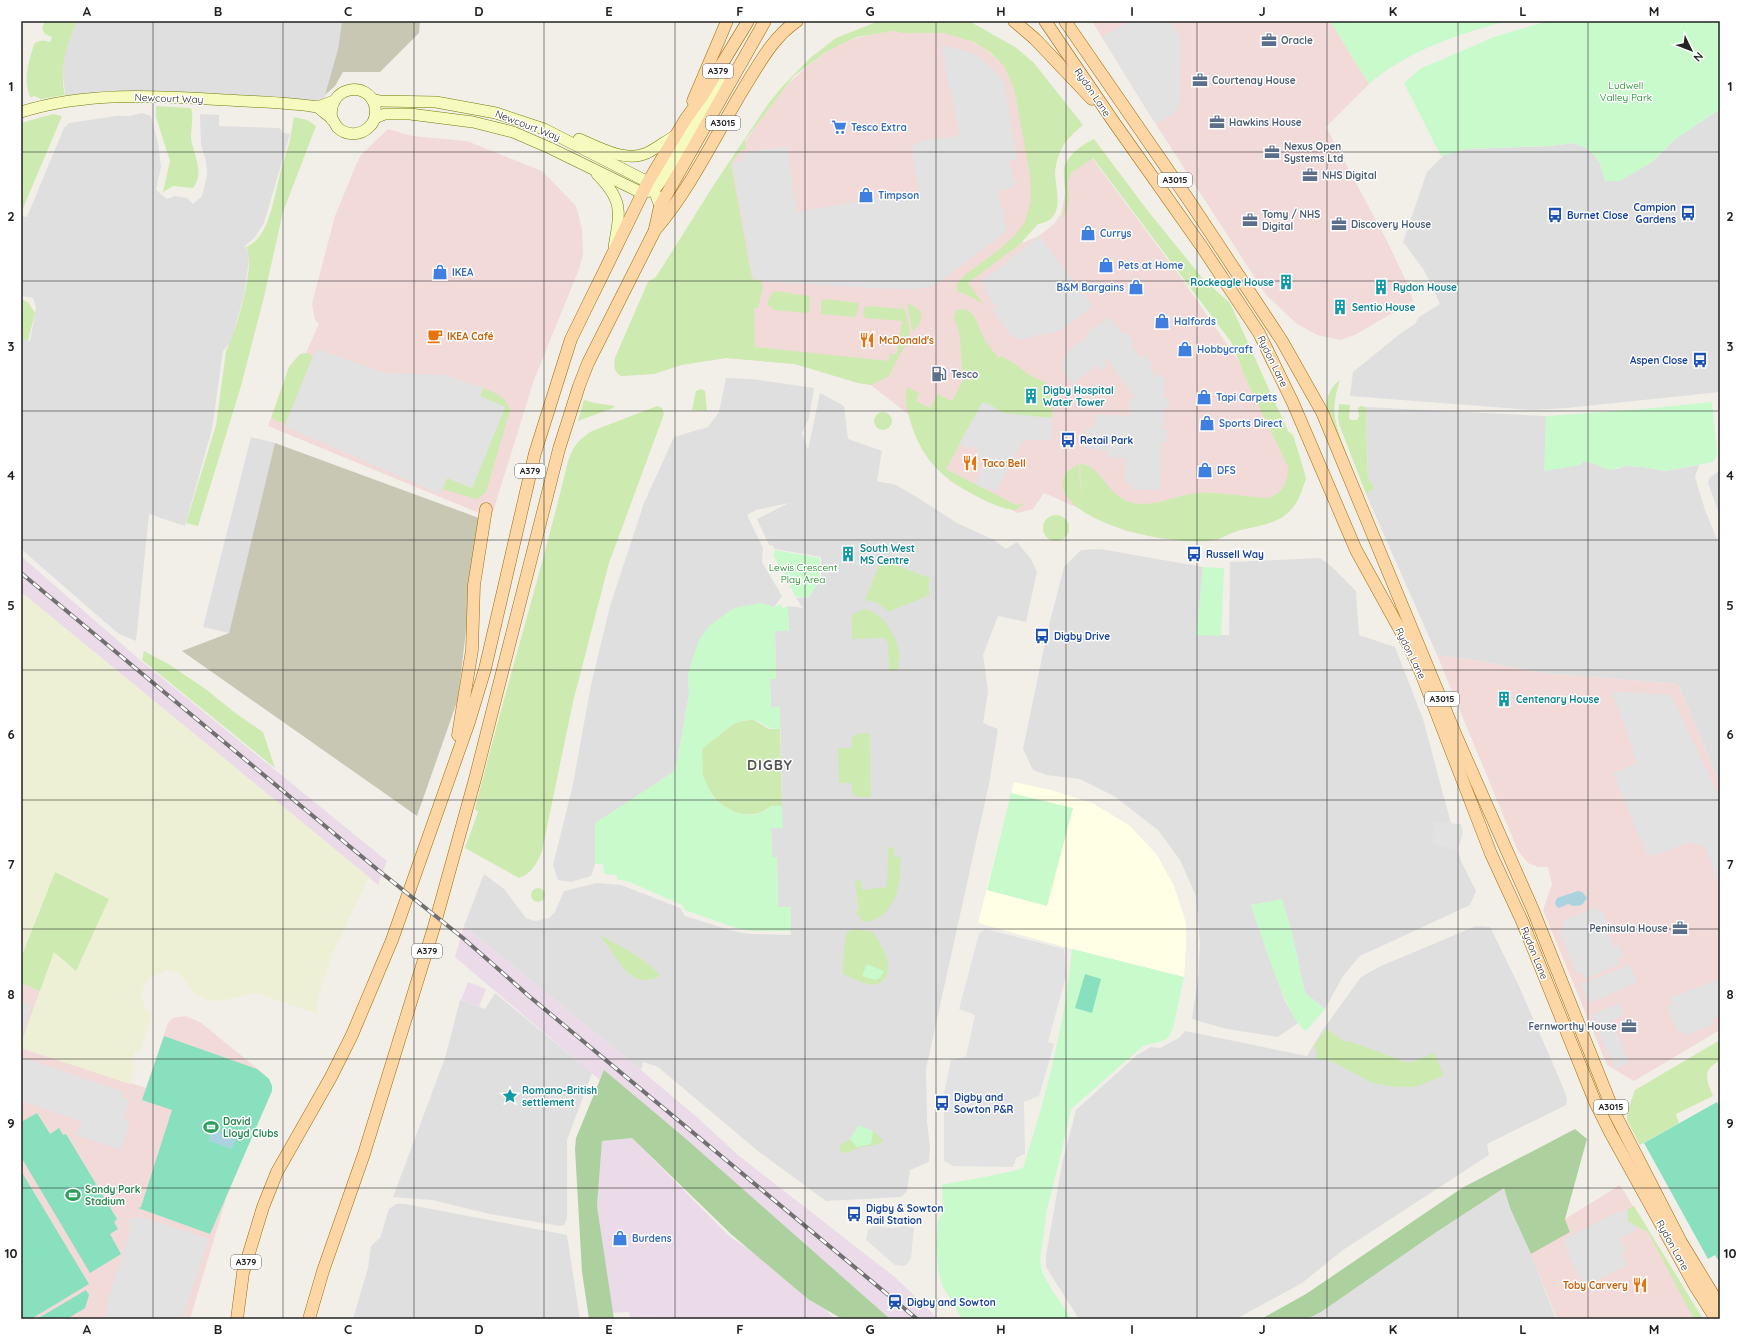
<svg xmlns="http://www.w3.org/2000/svg" width="1741" height="1340" font-family="Quicksand,sans-serif">
  <rect width="100%" height="100%" fill="#f2efe9"/>
  <!-- residential -->
  <g fill="#e0dfdf">
    <path d="M77,21H342L338,49L324,100L304,101L66,99L62,70L67,44Z"/>
    <path d="M1720,109V392L1567,408L1531,410L1350,396L1353,372L1401,333L1415,324L1419,317L1440,304L1424,270L1403,242L1427,172L1444,155L1467,149L1549,146L1573,143L1585,147L1594,155L1600,163L1605,181L1652,162L1674,140Z"/>
    <path d="M142,113L151,116L158,143L161,167L156,190L167,199L175,196L187,198L193,204L202,196L207,175L206,161L201,145L200,114L219,115V126L279,128L284,133L290,134L264,223L254,238L245,246L249,254V260L244,295L231,342L223,351L212,429L185,526L149,514L136,641L119,634L106,623L21,549V339L30,341L36,307L33,298L21,296V216L27,217L64,128L69,123L116,116H130Z"/>
    <path d="M726,378L751,379L814,388L809,418L802,433L808,450L820,393L844,406L848,439L882,451L877,481L896,485L915,496L957,523L994,540L1006,549L1017,542L1031,559L1037,572L1026,622L998,616L983,655L988,691L983,723L998,729L989,784L926,1069L927,1121L930,1147L929,1162L910,1170L907,1191L901,1197L826,1201L758,1151L658,1067L643,1062L641,1070L464,926L484,874L504,889L526,918L535,921L549,918L555,912L564,891L597,883L621,885L680,908L685,916L733,931L750,934L791,935V907H778L777,858L772,857L771,828H782V806L780,708L771,707L770,679L776,678L775,631H789L788,606L803,608L796,598L809,597L816,584L821,580V557L775,549L772,545H769L757,519L789,503L756,510L747,515L763,548L762,562L782,596L774,607L760,603L688,673L689,694L676,768L672,773L596,823L595,864L591,876L571,882L558,880L553,865L572,789L591,685L610,606L644,503L674,437L708,427L719,412Z"/>
    <path d="M1366,407L1546,416L1545,471L1582,461L1596,464L1603,468L1618,469L1625,466L1643,467L1665,471L1699,465L1695,477L1705,510L1720,547V784L1678,684L1543,673L1473,660L1437,655L1366,494L1375,488L1368,479Z"/>
    <path d="M251,437L275,443L229,633L203,627Z"/>
    <path d="M1720,470V516L1708,483L1709,478Z"/>
    <path d="M1100,549L1203,567L1197,635H1229L1230,562L1320,558L1331,566L1356,591L1359,635L1395,647L1423,719L1461,861L1476,891L1470,905L1360,956L1343,976L1325,1009L1305,993L1293,938L1282,900L1251,905L1285,1001L1298,1023L1278,1037L1227,1029L1192,1019L1198,979L1200,944L1196,896L1180,860L1158,830L1114,796L1080,779L1047,775L1033,770L1023,749L1048,629L1064,567L1081,550Z"/>
    <path d="M1476,926L1490,927L1518,984L1560,1080L1567,1098L1566,1105L1487,1144L1489,1155L1343,1250L1302,1283L1236,1319H1079L1046,1267V1256L1062,1164L1076,1110L1137,1055L1151,1047L1160,1048L1179,1038L1185,1031L1307,1056L1322,1031L1361,977L1381,966Z"/>
    <path d="M495,993L592,1073L567,1140V1219L564,1225L560,1226L490,1214L432,1200L393,1197L445,1058L460,1000L485,1009Z"/>
    <path d="M1504,1188L1510,1208L1531,1254L1556,1319H1307L1321,1312L1438,1231Z"/>
    <path d="M396,1204H405L567,1235L580,1319H353L368,1268L371,1246L380,1238L389,1209Z"/>
  </g>
  <!-- commercial -->
  <g fill="#f2dad9">
    <path d="M1092,21H1330L1369,84L1326,127L1386,239L1408,285L1413,301L1355,335L1340,340L1317,335L1297,324L1266,295L1146,109Z"/>
    <path d="M918,30L956,34L981,46L1007,67L1019,94L1033,190L1022,243L1039,236L1054,224L1061,214L1070,172L1092,158L1182,279L1287,431L1297,453L1283,517L1270,523L1237,531L1216,540L1204,541L1159,538L1126,531L1110,524L1078,508L1044,493L1033,509L1018,513L950,481L909,415L871,385L858,383L795,364L726,358L681,365L654,374L621,376L616,372L614,367L615,358L648,282L656,277L731,161L766,112L788,84L809,65L836,44L878,32Z"/>
    <path d="M388,129L412,136L467,141L542,171L576,206L582,229L583,255L579,269L534,380L491,518L268,426L289,367L300,354L306,353L319,324L315,320L312,304L335,216L356,165L361,155Z"/>
    <path d="M1437,655L1473,660L1543,673L1678,684L1720,784V1030L1634,1081L1607,1065L1543,910L1552,884L1548,867H1538L1528,863L1518,851Z"/>
    <path d="M21,983L40,991L21,1044Z"/>
    <path d="M185,1016L200,1022L264,1074L269,1079L272,1086V1091L247,1145L226,1199L190,1319H21V1048L146,1088L168,1023L173,1018Z"/>
    <path d="M1620,1185L1702,1319H1557L1531,1254L1570,1232L1565,1219Z"/>
  </g>
  <!-- industrial -->
  <g fill="#ebdbe8">
    <path d="M21,556L140,660L387,861L378,885L21,592Z"/>
    <path d="M464,926L641,1070L698,1118L739,1156L896,1278L938,1319H881L455,957Z"/>
    <path d="M468,982L486,989L479,1007L461,1000Z"/>
    <path d="M632,1138L729,1236L801,1286L835,1319H630L629,1312L613,1313L597,1206L602,1141Z"/>
  </g>
  <!-- education -->
  <path fill="#ffffe5" d="M1014,782L1051,790L1092,803L1129,825L1157,855L1174,886L1186,923V949L1184,977L1072,949L978,923Z"/>
  <!-- construction -->
  <g fill="#c7c7b4">
    <path d="M342,21H420L419,33L380,72H343L335,86L325,95L338,49Z"/>
    <path d="M275,443L479,518L458,699L417,816L182,651L229,633Z"/>
  </g>
  <!-- farmland -->
  <path fill="#eef0d5" d="M21,592L369,877L333,953L319,993L317,1014L256,993L225,1000L209,1001L195,994L179,973L168,970L149,978L141,993L146,1009L152,1015L141,1050L135,1052L131,1064L134,1070L130,1084L21,1048V1044L54,952L75,971L55,872L21,958Z"/>
  <!-- grass -->
  <g fill="#cdebb0">
    <path d="M45,21H77C66,48 59,66 65,95L41,99L34,96L31,98C22,80 29,62 34,44C39,40 43,40 50,42L52,37L45,34L42,28Z"/>
    <path d="M879,21H969L1015,47L1034,63L1083,125C1075,132 1065,140 1061,150C1058,156 1055,167 1055,174C1056,192 1066,220 1038,224L1020,244L968,283L984,305L974,298L957,291V284L965,275L1000,249L1015,235L1025,222L1031,199L1030,175L1014,88L1004,66L991,53L974,42L944,33H903L892,31L857,37L827,51L794,76L745,140L746,149L740,151L731,164L752,279L761,281L763,287L758,308H754L755,347L889,361L890,354H897L902,321L865,318L863,313L865,306L905,309L910,330L907,342L888,377L871,385L858,383L795,364L726,358L681,365L654,374L621,376C614,371 614,366 615,358L648,282L656,277L715,183L768,104L782,87L810,58L836,38Z"/>
    <path d="M156,106L191,108C194,116 191,128 191,137C192,153 206,172 193,188L173,186L163,192L170,161L156,117Z"/>
    <path d="M53,114L62,116L21,213V123Z"/>
    <path d="M294,117L307,120L316,126L283,212L264,297L241,386L198,526L186,523L216,425L226,351C235,336 257,261 246,247C270,238 274,196 280,174C282,164 286,154 289,144C291,135 292,126 294,117Z"/>
    <path d="M1094,139L1148,211L1203,279L1230,303L1288,431L1293,435C1295,442 1306,475 1306,479C1305,482 1303,487 1302,490C1292,521 1269,524 1240,530C1231,532 1223,538 1215,540C1197,543 1177,540 1160,538C1134,534 1068,517 1063,486C1061,474 1070,469 1079,464L1080,486L1083,498L1081,486L1080,464C1100,464 1106,494 1129,502C1153,509 1174,495 1198,493C1214,492 1236,495 1253,497C1259,497 1266,499 1271,497C1284,492 1288,480 1288,467L1249,386L1231,342L1093,158L1071,173L1068,183L1069,202L1063,219C1062,212 1066,207 1066,201C1066,190 1063,179 1064,169C1066,156 1083,144 1094,139Z"/>
    <path d="M777,291L808,296L810,299L809,313L774,310L768,305V300L773,292Z"/>
    <path d="M21,299L28,302L35,313L28,341L21,339Z"/>
    <path d="M824,299L859,303L856,317L821,314V303Z"/>
    <path d="M907,303C923,309 926,318 914,330H912Z"/>
    <path d="M961,309C975,309 977,324 982,334C986,343 993,351 999,358L1001,356L1015,364L1031,376L1045,382L1052,392V419L1003,413L982,404L946,469L1016,505L1024,503L1016,510C1002,509 990,503 978,497C942,479 921,459 910,420C906,407 904,399 907,387L919,393L916,401L930,408L938,394L952,401L963,380L959,331L953,317L957,310Z"/>
    <path d="M306,353L313,356L285,424L273,419L272,416L289,367L300,354Z"/>
    <path d="M1340,380C1329,413 1336,425 1347,455L1345,456C1335,432 1313,400 1340,380Z"/>
    <path d="M483,388C495,393 507,397 510,410L486,492L477,499L442,489L447,478L472,488L505,407L480,396Z"/>
    <path d="M701,389L705,391L707,411L692,410L696,391Z"/>
    <path d="M584,400L595,403L615,406L613,408L578,421Z"/>
    <path d="M1339,404L1350,405L1349,418L1351,420H1357L1359,416L1358,408L1361,406L1366,407L1368,479L1375,488L1366,494L1339,424L1338,417Z"/>
    <path d="M657,406L662,408L664,414L609,563L573,702L542,851C537,864 532,873 519,878L465,848L478,812L475,809C504,693 540,578 568,461C573,446 579,439 592,431Z"/>
    <circle cx="883" cy="421" r="9"/>
    <circle cx="1056" cy="528" r="13"/>
    <path d="M881,560L930,578L928,584L930,594C915,603 903,604 890,612L876,602L865,600Z"/>
    <path d="M864,609C885,612 899,640 900,659L898,660L899,669L889,671L888,644L885,638L852,639V620H850L853,614Z"/>
    <path d="M144,651L170,665L207,690L234,712L263,732L275,768L142,660Z"/>
    <path d="M754,720L769,729H780L782,806C779,806 773,805 770,807C763,811 763,813 754,814C730,818 710,798 703,777C701,770 703,761 701,753C702,746 710,742 715,738C730,727 733,720 754,720Z"/>
    <path d="M870,733L871,797H857L852,792V783H839L838,748H852V738L857,734Z"/>
    <path d="M888,847L894,848V857H901C900,880 900,902 880,917C874,921 869,922 862,921L855,911L858,910L855,881L861,880L862,890L887,887Z"/>
    <path d="M55,872L109,899L76,971L54,952L40,991L21,983V958Z"/>
    <circle cx="538" cy="895" r="7"/>
    <path d="M856,929L873,932C881,945 894,963 885,978C882,983 876,986 869,984C860,983 851,977 843,974C843,967 844,936 847,933C849,931 853,930 856,929Z"/>
    <path d="M598,934C619,946 646,957 660,976C627,993 616,951 598,934Z"/>
    <path d="M1327,1029L1343,1041L1352,1042L1405,1062H1412L1434,1053L1444,1076L1415,1087H1395L1372,1083L1332,1061L1316,1059L1317,1053L1314,1045Z"/>
    <path d="M1720,1040L1719,1061C1701,1071 1707,1081 1713,1096L1676,1114L1679,1123L1640,1145L1627,1120V1112L1635,1090Z"/>
    <path d="M873,1131L884,1141C876,1147 868,1145 859,1148C853,1150 849,1153 843,1153L840,1150L839,1146L850,1139L857,1147L870,1144Z"/>
    <path d="M1634,1206L1703,1319H1694L1648,1232L1628,1222L1627,1210Z"/>
  </g>
  <!-- forest -->
  <g fill="#add19e">
    <path d="M604,1070L685,1138L890,1319H842L808,1299L732,1235L632,1138L602,1141L597,1206L614,1319H589L582,1272L575,1149L576,1138Z"/>
    <path d="M1575,1129L1587,1139L1565,1219L1570,1232L1531,1254L1510,1208L1504,1188L1438,1231L1321,1312L1307,1319H1261L1306,1294L1462,1188Z"/>
  </g>
  <!-- park -->
  <g fill="#c8facc">
    <path d="M1330,21H1508C1460,33 1407,51 1369,84Z"/>
    <path d="M1548,21H1720V109L1674,140L1652,162L1620,181H1605L1600,163L1594,155L1585,147L1573,143L1549,146L1467,149L1441,156L1404,83L1420,69L1494,37Z"/>
    <path d="M1712,402L1717,455L1713,462L1665,471L1643,467L1626,466L1610,470L1603,468L1596,464L1583,461L1581,465L1544,471L1546,416L1644,409Z"/>
    <path d="M775,550L820,558V580L809,597H796L773,555Z"/>
    <path d="M1203,567L1224,568L1221,636L1196,635Z"/>
    <path d="M760,603L774,607L780,604L783,608L788,606L789,631H775L776,679H770L771,707H780V729C765,729 766,723 754,720C740,718 728,727 719,736C713,740 707,744 702,749L703,776L713,797L722,805L739,814L752,815L764,812L771,806H782L783,828H771L772,857H777L778,907H791V931H754L736,928L685,910L682,905L630,882L617,879V875L606,874L604,872L603,864H595V823L672,773L676,768L689,694L688,673L698,642L709,626L734,608Z"/>
    <path d="M1011,793L1073,808L1047,906L987,890Z"/>
    <path d="M1282,899L1292,933L1305,993L1325,1009L1306,1031C1286,1019 1260,930 1251,905Z"/>
    <path d="M1072,949L1184,977L1173,1028L1168,1038L1163,1041L1143,1046L1071,1109L1059,1162L1047,1209L1040,1261L1042,1272L1052,1290L1072,1319H962L942,1285L938,1269L936,1247L938,1219L943,1213L942,1185C969,1179 996,1176 1023,1168C1046,1097 1065,1023 1072,949Z"/>
    <path d="M867,964L884,971L880,978L875,980L862,976Z"/>
    <path d="M859,1125L873,1131L871,1144L857,1147L850,1139Z"/>
  </g>
  <!-- pitch -->
  <g fill="#88e0be">
    <path d="M1085,974L1101,979L1092,1013L1075,1008Z"/>
    <path d="M164,1036L257,1069L269,1079L272,1086V1091L210,1234L138,1208L141,1207L172,1110L142,1100Z"/>
    <path d="M1717,1102L1720,1108V1263L1715,1255L1708,1259L1644,1143Z"/>
    <path d="M37,1113L50,1134L59,1128L63,1135L66,1134L117,1219L114,1222L118,1229L110,1234L121,1254L90,1273L21,1157V1122Z"/>
    <path d="M21,1171L89,1284L31,1319H21Z"/>
    <path d="M86,1290L89,1295L85,1308L67,1319H37Z"/>
  </g>
  <!-- parking -->
  <g fill="#e2e2e2">
    <path d="M1130,21H1170L1177,32L1181,42L1180,102L1176,112L1156,124L1102,37Z"/>
    <path d="M942,45L970,52L979,57L998,74L1004,84L1017,159L1009,161L1013,178L1016,183L1009,189L998,191L1006,232L934,286L915,289H893L770,282L753,279L732,163L742,161L741,153L787,146L796,212L919,191L911,145L927,140L960,136L943,58Z"/>
    <path d="M1039,236L1093,306L1064,328L1054,333L1037,335L1021,340L1012,336L992,310L996,307L986,293L985,286L981,282Z"/>
    <path d="M1109,317L1123,334L1127,332L1134,342L1131,345L1141,358L1146,355L1153,364L1149,367L1156,377L1160,374L1166,381L1162,385L1164,390L1163,398H1169V408H1163L1162,429L1167,430V442H1162L1160,490L1131,489V483H1125L1126,458L1107,457L1108,451L1085,448L1086,428H1094L1095,414L1129,416L1130,398H1136L1106,358L1103,360L1107,366L1101,371L1096,365L1073,384L1062,368V362L1067,352L1088,336L1087,334L1090,331Z"/>
    <path d="M318,349L384,373L446,375L483,388L480,396L505,407L472,488L447,478L440,494L285,426L313,356Z"/>
    <path d="M982,403H987L1003,413L1052,418L1050,440H1024L996,492L989,488L988,490L975,484L987,460L977,454L979,450L970,445L968,449L959,444Z"/>
    <path d="M1612,691L1671,695L1720,799V887L1705,846L1688,843L1654,856L1653,853L1647,856L1613,773L1637,763Z"/>
    <path d="M1434,822L1461,824L1463,834L1457,851L1432,843Z"/>
    <path d="M1597,907L1599,913L1603,911L1608,926L1606,928L1613,947L1619,945L1624,956L1618,958L1620,964L1585,979L1582,972L1577,974L1559,930L1565,927L1562,921Z"/>
    <path d="M985,929L1064,949L1066,976L1048,1042L1054,1044L1039,1096L1024,1102L1025,1154L1016,1158L1013,1167L953,1166L944,1161V1093L951,1060L966,1057L975,1015L959,1009L979,934Z"/>
    <path d="M1630,965L1637,983L1589,1003L1581,984Z"/>
    <path d="M1720,979V1002H1718L1720,1015L1712,1019L1714,1024L1685,1036L1683,1031L1678,1033L1667,1007L1673,1004L1670,998Z"/>
    <path d="M21,1001H23L30,1006V1010L22,1039Z"/>
    <path d="M1619,1003L1624,1015L1612,1021L1629,1063L1615,1069L1592,1015Z"/>
    <path d="M21,1057L124,1092L122,1097L129,1100L124,1117L129,1125L121,1150L76,1135L81,1121L21,1101Z"/>
    <path d="M1627,1210L1628,1222L1636,1226L1634,1231L1619,1239L1626,1249L1622,1252L1628,1265L1591,1283L1579,1278L1567,1251L1565,1239L1613,1214Z"/>
    <path d="M142,1217L209,1239L182,1319H107V1303L130,1233L129,1219Z"/>
    <path d="M874,1226L892,1228L904,1226L914,1228L911,1258L908,1263L904,1266L895,1265L866,1240L868,1230Z"/>
  </g>
  <!-- water -->
  <g fill="#aad3df">
    <path d="M1578,891L1582,892L1587,898L1582,905L1574,906L1568,904L1559,908L1556,906L1555,903L1557,898Z"/>
    <path d="M212,1130L236,1139L232,1149L209,1141Z"/>
  </g>
  <g fill="none" stroke-linecap="round" stroke-linejoin="round">
    <!-- secondary casing -->
    <g stroke="#707d05" stroke-width="12">
      <g id="secondary">
        <path d="M372,99L380,101L436,102L496,113L544,129L648,182L654,190L660,206"/>
        <path d="M318,107C322,111 328,115 332,119C334,121 335,124 337,127C346,136 360,136 369,127C375,122 376,114 375,107C369,78 325,87 332,120"/>
        <path d="M21,112C87,91 159,96 227,100C257,102 288,102 318,107L334,101"/>
        <path d="M375,118L385,114H410L473,122L513,132L550,148L642,193L654,190L661,181L702,113L731,71"/>
        <path d="M579,139C599,147 625,163 647,153C657,148 667,140 677,135"/>
        <path d="M597,174C624,201 620,212 614,247"/>
      </g>
    </g>
    <!-- primary casing -->
    <g stroke="#a06b00" stroke-width="13">
      <g id="primary">
        <path d="M1014,21L1035,39L1092,99"/>
        <path d="M1045,21L1113,121L1202,247L1259,333L1293,403L1356,550L1410,648L1421,673L1491,854L1522,921L1595,1102L1610,1132L1695,1286L1716,1319"/>
        <path d="M1065,21L1190,202L1282,341L1322,412L1457,738L1533,910L1613,1110L1681,1242L1720,1306"/>
        <path d="M693,101L727,21"/>
        <path d="M655,229L660,206L765,21"/>
        <path d="M458,735L472,650L474,585L486,509"/>
        <path d="M237,1319L243,1273L263,1207L277,1172L331,1077L352,1035L392,940L469,722L485,669L535,453L571,339L648,182L685,120L703,95L748,21"/>
        <path d="M309,1319L323,1271L364,1154L434,927L475,779L559,449L579,386L588,363L655,230C691,188 715,136 744,88C759,64 773,37 797,21"/>
      </g>
    </g>
    <!-- secondary -->
    <use href="#secondary" stroke="#f7fabf" stroke-width="11"/>
    <!-- primary -->
    <use href="#primary" stroke="#fcd6a4" stroke-width="12"/>
    <!-- rail casing -->
    <g stroke="#707070" stroke-width="4">
      <path id="rail" d="M21,573L378,870L463,938L530,997L917,1319"/>
    </g>
    <!-- rail -->
    <use href="#rail" stroke="#fff" stroke-width="2.5" stroke-dasharray="8" stroke-linecap="butt"/>
  </g>
  <!-- grid -->
  <path fill="none" stroke="#222" stroke-width="1" stroke-opacity="0.55" d="M153,21V1319M283,21V1319M414,21V1319M544,21V1319M675,21V1319M805,21V1319M936,21V1319M1066,21V1319M1197,21V1319M1327,21V1319M1458,21V1319M1588,21V1319M21,152H1720M21,281H1720M21,411H1720M21,540H1720M21,670H1720M21,800H1720M21,929H1720M21,1059H1720M21,1188H1720"/>
  <!-- icons -->
  <defs>
    <g id="office-bare" transform="scale(1.2)"><path d="M-6-3h4V-5.5h4V-3h4V5H-6ZM-1-4.5V-3h2v-1.5ZM-6 0V1H6V0Z" fill="#5c6f8a" stroke="#fff" stroke-width="2.5" paint-order="stroke"/></g>
    <g id="supermarket-bare" transform="scale(1.2)"><path d="M-6-5.5h2.5l.6 2H6L4.5 2H-2.5L-4.4-4H-6ZM-1.5 3.2a1.3 1.3 0 1 0 .1 0ZM3 3.2a1.3 1.3 0 1 0 .1 0Z" fill="#3f7fe0" stroke="#fff" stroke-width="2.5" paint-order="stroke"/></g>
    <g id="shop-bare" transform="scale(1.2)"><path d="M-5-2.5h2.3a2.7 3.5 0 0 1 5.4 0H5L5.5 6h-11ZM-1.5-2.5h3a1.5 2.3 0 0 0-3 0Z" fill="#3f7fe0" stroke="#fff" stroke-width="2.5" paint-order="stroke"/></g>
    <g id="bus-bare" transform="scale(1.2)"><path d="M-5-6H5V4H4V6H2V4H-2V6H-4V4H-5ZM-3.5-4V0h7V-4ZM-3.5 1.2v1.5H-2V1.2ZM2 1.2v1.5H3.5V1.2Z" fill="#1a4fb4" stroke="#fff" stroke-width="2.5" paint-order="stroke"/></g>
    <g id="building-bare" transform="scale(1.2)"><path d="M-4-6H4V6H1V3H-1V6H-4ZM-2.5-4.3h1.7v1.8h-1.7ZM.8-4.3h1.7v1.8H.8ZM-2.5-1h1.7V.8h-1.7ZM.8-1h1.7V.8H.8Z" fill="#0f9aa8" stroke="#fff" stroke-width="2.5" paint-order="stroke"/></g>
    <g id="cafe-bare" transform="scale(1.2)"><path d="M-5.5-4.5H6V0H3Q3 3.5 0 3.5H-2.5Q-5.5 3.5-5.5 0ZM3-3.2v2h1.7v-2ZM-6 4.5H4V6H-6Z" fill="#e8710a" stroke="#fff" stroke-width="2.5" paint-order="stroke"/></g>
    <g id="restaurant-bare" transform="scale(1.2)"><path d="M-5-6h1v4h1v-4h1v4h1v-4h1v5L-1.5 .5V6h-2V.5L-5-1ZM5-6V6H3V1.5H1.5Q1.5-4 5-6Z" fill="#e8710a" stroke="#fff" stroke-width="2.5" paint-order="stroke"/></g>
    <g id="fuel-bare" transform="scale(1.2)"><path d="M-5.5-6h7V0h2V4h1.3V-2.5L3-4.5l.8-.8L6-3V5H2.5V1h-1V6h-7ZM-4.2-4.7v3.2H.2V-4.7Z" fill="#5c6f8a" stroke="#fff" stroke-width="2.5" paint-order="stroke"/></g>
    <g id="sight-bare" transform="scale(1.2)"><path d="M0-6L1.8-2.2L6-1.7L2.9 1.2L3.7 5.4L0 3.3L-3.7 5.4L-2.9 1.2L-6-1.7L-1.8-2.2Z" fill="#0f9aa8" stroke="#fff" stroke-width="2.5" paint-order="stroke"/></g>
    <g id="stadium-bare" transform="scale(1.2)"><path d="M0-5a6.5 5 0 1 0 0 10a6.5 5 0 1 0 0-10ZM-3.5-1.8h7v3.6h-7Z" fill="#2e9e5b" stroke="#fff" stroke-width="2.5" paint-order="stroke"/></g>
    <g id="station-bare" transform="scale(1.2)"><path d="M-3-6H3Q5-6 5-4V2Q5 4 3 4L4.5 6H3L1.5 4h-3L-3 6H-4.5L-3 4Q-5 4-5 2V-4Q-5-6-3-6ZM-3.5-4v3h7v-3ZM-3.5 1v1.5H-2V1ZM2 1v1.5H3.5V1Z" fill="#1a4fb4" stroke="#fff" stroke-width="2.5" paint-order="stroke"/></g>
  </defs>
  <g fill-rule="evenodd">
    <use href="#office-bare" x="1269" y="40"/>
    <use href="#office-bare" x="1200" y="80"/>
    <use href="#office-bare" x="1217" y="122"/>
    <use href="#supermarket-bare" x="839" y="127"/>
    <use href="#office-bare" x="1272" y="152"/>
    <use href="#office-bare" x="1310" y="175"/>
    <use href="#shop-bare" x="866" y="195"/>
    <use href="#bus-bare" x="1688" y="213"/>
    <use href="#bus-bare" x="1555" y="215"/>
    <use href="#office-bare" x="1250" y="220"/>
    <use href="#office-bare" x="1339" y="224"/>
    <use href="#shop-bare" x="1088" y="233"/>
    <use href="#shop-bare" x="1106" y="265"/>
    <use href="#shop-bare" x="440" y="272"/>
    <use href="#building-bare" x="1286" y="282"/>
    <use href="#shop-bare" x="1136" y="287"/>
    <use href="#building-bare" x="1381" y="287"/>
    <use href="#building-bare" x="1340" y="307"/>
    <use href="#shop-bare" x="1162" y="321"/>
    <use href="#cafe-bare" x="435" y="336"/>
    <use href="#restaurant-bare" x="867" y="340"/>
    <use href="#shop-bare" x="1185" y="349"/>
    <use href="#bus-bare" x="1700" y="360"/>
    <use href="#fuel-bare" x="939" y="374"/>
    <use href="#building-bare" x="1031" y="396"/>
    <use href="#shop-bare" x="1204" y="397"/>
    <use href="#shop-bare" x="1207" y="423"/>
    <use href="#bus-bare" x="1068" y="440"/>
    <use href="#restaurant-bare" x="970" y="463"/>
    <use href="#shop-bare" x="1205" y="470"/>
    <use href="#building-bare" x="848" y="554"/>
    <use href="#bus-bare" x="1194" y="554"/>
    <use href="#bus-bare" x="1042" y="636"/>
    <use href="#building-bare" x="1504" y="699"/>
    <use href="#office-bare" x="1680" y="928"/>
    <use href="#office-bare" x="1629" y="1026"/>
    <use href="#sight-bare" x="510" y="1096"/>
    <use href="#bus-bare" x="942" y="1103"/>
    <use href="#stadium-bare" x="211" y="1127"/>
    <use href="#stadium-bare" x="73" y="1195"/>
    <use href="#bus-bare" x="854" y="1214"/>
    <use href="#shop-bare" x="620" y="1238"/>
    <use href="#restaurant-bare" x="1640" y="1285"/>
    <use href="#station-bare" x="895" y="1302"/>
  </g>
  <g text-anchor="middle" stroke-width="3" stroke-linejoin="round" paint-order="stroke">
    <!-- shield labels -->
    <g fill="#fff" stroke="#646464" stroke-width="1">
      <rect x="703" y="64" width="30" height="14" rx="3"/>
      <rect x="706" y="116" width="34" height="14" rx="3"/>
      <rect x="1158" y="173" width="34" height="14" rx="3"/>
      <rect x="515" y="464" width="30" height="14" rx="3"/>
      <rect x="1425" y="692" width="34" height="14" rx="3"/>
      <rect x="412" y="944" width="30" height="14" rx="3"/>
      <rect x="1594" y="1100" width="34" height="14" rx="3"/>
      <rect x="231" y="1255" width="30" height="14" rx="3"/>
    </g>
    <g font-size="9" font-weight="bold" fill="#222">
      <text x="718" y="74">A379</text>
      <text x="723" y="126">A3015</text>
      <text x="1175" y="183">A3015</text>
      <text x="530" y="474">A379</text>
      <text x="1442" y="702">A3015</text>
      <text x="427" y="954">A379</text>
      <text x="1611" y="1110">A3015</text>
      <text x="246" y="1265">A379</text>
    </g>
    <!-- service labels -->
    <g font-size="10" font-weight="bold" fill="#4e5e75" stroke="#fff" text-anchor="start">
      <text x="1281" y="44">Oracle</text>
      <text x="1212" y="84">Courtenay House</text>
      <text x="1229" y="126">Hawkins House</text>
      <text x="1284" y="150">Nexus Open<tspan x="1284" dy="12">Systems Ltd</tspan></text>
      <text x="1322" y="179">NHS Digital</text>
      <text x="1262" y="218">Tomy / NHS<tspan x="1262" dy="12">Digital</tspan></text>
      <text x="1351" y="228">Discovery House</text>
      <text x="951" y="378">Tesco</text>
      <text x="1668" y="932" text-anchor="end">Peninsula House</text>
      <text x="1617" y="1030" text-anchor="end">Fernworthy House</text>
    </g>
    <!-- park labels -->
    <g font-size="10" fill="#0c8416" stroke="#fff">
      <text x="1626" y="89">Ludwell<tspan x="1626" dy="12">Valley Park</tspan></text>
      <text x="803" y="571">Lewis Crescent<tspan x="803" dy="12">Play Area</tspan></text>
    </g>
    <!-- street labels -->
    <g font-size="10" fill="#222" stroke="#fff">
      <text transform="translate(1093 92) rotate(56)" y="4">Rydon Lane</text>
      <text transform="translate(169 98) rotate(2)" y="4">Newcourt Way</text>
      <text transform="translate(528 125) rotate(21)" y="4">Newcourt Way</text>
      <text transform="translate(1273 361) rotate(64)" y="4">Rydon Lane</text>
      <text transform="translate(1411 653) rotate(64)" y="4">Rydon Lane</text>
      <text transform="translate(1535 953) rotate(68)" y="4">Rydon Lane</text>
      <text transform="translate(1673 1245) rotate(61)" y="4">Rydon Lane</text>
    </g>
    <!-- shop labels -->
    <g font-size="10" font-weight="bold" fill="#366cbe" stroke="#fff" text-anchor="start">
      <text x="851" y="131">Tesco Extra</text>
      <text x="878" y="199">Timpson</text>
      <text x="1100" y="237">Currys</text>
      <text x="1118" y="269">Pets at Home</text>
      <text x="452" y="276">IKEA</text>
      <text x="1124" y="291" text-anchor="end">B&amp;M Bargains</text>
      <text x="1174" y="325">Halfords</text>
      <text x="1197" y="353">Hobbycraft</text>
      <text x="1216" y="401">Tapi Carpets</text>
      <text x="1219" y="427">Sports Direct</text>
      <text x="1217" y="474">DFS</text>
      <text x="632" y="1242">Burdens</text>
    </g>
    <!-- transit labels -->
    <g font-size="10" font-weight="bold" fill="#164399" stroke="#fff" text-anchor="start">
      <text x="1676" y="211" text-anchor="end">Campion<tspan x="1676" dy="12">Gardens</tspan></text>
      <text x="1567" y="219">Burnet Close</text>
      <text x="1688" y="364" text-anchor="end">Aspen Close</text>
      <text x="1080" y="444">Retail Park</text>
      <text x="1206" y="558">Russell Way</text>
      <text x="1054" y="640">Digby Drive</text>
      <text x="954" y="1101">Digby and<tspan x="954" dy="12">Sowton P&amp;R</tspan></text>
      <text x="866" y="1212">Digby &amp; Sowton<tspan x="866" dy="12">Rail Station</tspan></text>
      <text x="907" y="1306">Digby and Sowton</text>
    </g>
    <!-- culture labels -->
    <g font-size="10" font-weight="bold" fill="#0d838f" stroke="#fff" text-anchor="start">
      <text x="1274" y="286" text-anchor="end">Rockeagle House</text>
      <text x="1393" y="291">Rydon House</text>
      <text x="1352" y="311">Sentio House</text>
      <text x="1043" y="394">Digby Hospital<tspan x="1043" dy="12">Water Tower</tspan></text>
      <text x="860" y="552">South West<tspan x="860" dy="12">MS Centre</tspan></text>
      <text x="1516" y="703">Centenary House</text>
      <text x="522" y="1094">Romano-British<tspan x="522" dy="12">settlement</tspan></text>
    </g>
    <!-- food labels -->
    <g font-size="10" font-weight="bold" fill="#c56008" stroke="#fff" text-anchor="start">
      <text x="447" y="340">IKEA Café</text>
      <text x="879" y="344">McDonald's</text>
      <text x="982" y="467">Taco Bell</text>
      <text x="1628" y="1289" text-anchor="end">Toby Carvery</text>
    </g>
    <!-- leisure labels -->
    <g font-size="10" font-weight="bold" fill="#27864d" stroke="#fff" text-anchor="start">
      <text x="223" y="1125">David<tspan x="223" dy="12">Lloyd Clubs</tspan></text>
      <text x="85" y="1193">Sandy Park<tspan x="85" dy="12">Stadium</tspan></text>
    </g>
    <!-- district labels -->
    <g font-size="14" font-weight="bold" letter-spacing="1" fill="#555" stroke="#fff">
      <text x="770" y="770">DIGBY</text>
    </g>
  </g>
  <!-- border -->
  <rect width="1741" height="1340" fill="none" stroke="#ffffff" stroke-width="44"/>
  <!-- north arrow -->
  <g transform="translate(1691 50) rotate(133)" stroke="#ffffff" stroke-width="3" paint-order="stroke">
  <path d="M0-3L7 15L0 10L-7 15Z" fill="#222222"/>
  <text y="-6" font-size="11" font-weight="bold" text-anchor="middle" fill="#222222">N</text>
  </g>
  <rect x="22" y="22" width="1697" height="1296" fill="none" stroke="#222" stroke-width="1.5"/>
  <g font-size="13" text-anchor="middle" font-weight="bold" fill="#222">
    <text x="87" y="16">A</text>
    <text x="218" y="16">B</text>
    <text x="348" y="16">C</text>
    <text x="479" y="16">D</text>
    <text x="609" y="16">E</text>
    <text x="740" y="16">F</text>
    <text x="870" y="16">G</text>
    <text x="1001" y="16">H</text>
    <text x="1132" y="16">I</text>
    <text x="1262" y="16">J</text>
    <text x="1393" y="16">K</text>
    <text x="1523" y="16">L</text>
    <text x="1654" y="16">M</text>
    <text x="11" y="91">1</text>
    <text x="1730" y="91">1</text>
    <text x="11" y="221">2</text>
    <text x="1730" y="221">2</text>
    <text x="11" y="351">3</text>
    <text x="1730" y="351">3</text>
    <text x="11" y="480">4</text>
    <text x="1730" y="480">4</text>
    <text x="11" y="610">5</text>
    <text x="1730" y="610">5</text>
    <text x="11" y="739">6</text>
    <text x="1730" y="739">6</text>
    <text x="11" y="869">7</text>
    <text x="1730" y="869">7</text>
    <text x="11" y="999">8</text>
    <text x="1730" y="999">8</text>
    <text x="11" y="1128">9</text>
    <text x="1730" y="1128">9</text>
    <text x="11" y="1258">10</text>
    <text x="1730" y="1258">10</text>
    <text x="87" y="1334">A</text>
    <text x="218" y="1334">B</text>
    <text x="348" y="1334">C</text>
    <text x="479" y="1334">D</text>
    <text x="609" y="1334">E</text>
    <text x="740" y="1334">F</text>
    <text x="870" y="1334">G</text>
    <text x="1001" y="1334">H</text>
    <text x="1132" y="1334">I</text>
    <text x="1262" y="1334">J</text>
    <text x="1393" y="1334">K</text>
    <text x="1523" y="1334">L</text>
    <text x="1654" y="1334">M</text>
  </g>
</svg>
